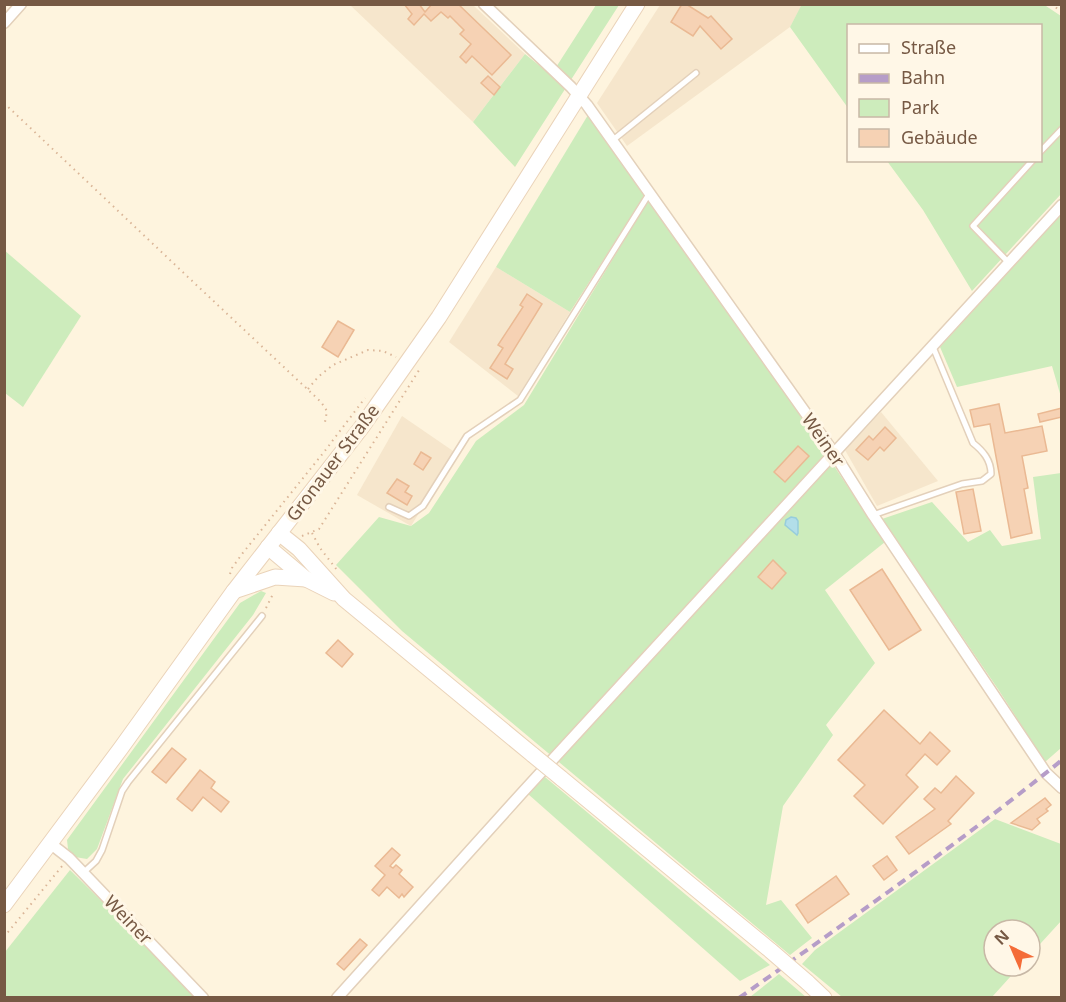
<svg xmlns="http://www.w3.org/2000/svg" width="1066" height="1002" font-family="'Noto Sans',sans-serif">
  <rect width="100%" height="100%" fill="#fef4de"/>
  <!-- residential -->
  <g fill="#f6e6cc">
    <path d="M350,5H473L525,54L473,122Z"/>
    <path d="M660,5H802L790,27L627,146L597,103Z"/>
    <path d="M496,267L570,312L518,396L449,342Z"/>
    <path d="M881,412L938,481L877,506L845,450Z"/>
    <path d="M402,416L456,453L411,526L357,495Z"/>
  </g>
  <!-- green -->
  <g fill="#cdecbc">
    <path d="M802,4H1043L1061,16V194L972,291L923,210L887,161L1040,160V26H848V108L790,27Z"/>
    <path d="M596,5H619L515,167L473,122L525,54L551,75Z"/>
    <path d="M588,115L645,195L570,312L496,267Z"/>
    <path d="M648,201L828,452L567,751L682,624L832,463L885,542L825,590L875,663L826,725L833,735L783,806L766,905L781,900L812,938L790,955L402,631L336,565L379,517L411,526L429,513L476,441L524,405Z"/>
    <path d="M1061,214V397L1052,366L957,387L940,347Z"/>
    <path d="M4,250L81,316L23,407L5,393Z"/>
    <path d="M1061,473V748L1045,762L998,689L882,519L932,502L968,542L990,530L1002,546L1041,539L1033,477Z"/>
    <path d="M261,591L266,593L253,615L123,779L97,849L87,859L75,857L68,849L67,840L240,603Z"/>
    <path d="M545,777L770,965L740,981L528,794Z"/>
    <path d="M995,819L1061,844V856L1060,859L1062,861V920L1030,955V930H994V966H1020L992,997H842L802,964L815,950Z"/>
    <path d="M70,870L199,997L5,998V952Z"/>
    <path d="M779,974L806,997H750Z"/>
  </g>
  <!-- water -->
  <path fill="#b2dee9" stroke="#97cddc" stroke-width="1.5" d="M791,517L796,518L798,521V533L797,535L785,525L786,520Z"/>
  <!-- building -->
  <g fill="#f6d2b4" stroke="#eab993" stroke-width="1.5">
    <path d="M404,4H419L425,12L432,4H458L511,55L492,75L472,56L466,63L460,57L471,44L460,34L464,30L450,16L448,18L441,12L431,21L424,14L414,25L408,19L412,14Z"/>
    <path d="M682,4H686L708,18L711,16L732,39L721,49L700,26L693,36L671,22Z"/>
    <path d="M488,76L500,87L494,95L481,83Z"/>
    <path d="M527,294L542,304L505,364L513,369L507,379L490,368L503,348L498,345L523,307L520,305Z"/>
    <path d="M338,321L354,330L338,357L322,347Z"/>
    <path d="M999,404L1005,433L1042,426L1047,451L1022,456L1028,488L1024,489L1032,533L1011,538L990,424L974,427L970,410Z"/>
    <path d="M1062,408V417L1040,422L1038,414Z"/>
    <path d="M885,427L896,438L884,451L880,447L868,460L856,450L869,436L873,440Z"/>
    <path d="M798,446L809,456L785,482L774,472Z"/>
    <path d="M421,452L431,458L423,470L414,464Z"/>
    <path d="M397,479L409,486L405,492L412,496L407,505L387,493Z"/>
    <path d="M973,489L981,531L964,534L956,492Z"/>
    <path d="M773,560L786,573L772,589L758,577Z"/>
    <path d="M882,569L921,630L889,650L850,590Z"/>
    <path d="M338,640L353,654L342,667L326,653Z"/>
    <path d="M884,710L920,744L930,732L950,751L937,765L925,754L906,775L918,787L883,824L854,796L865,785L838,760Z"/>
    <path d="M172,748L186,759L166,783L152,772Z"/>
    <path d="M200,770L215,782L211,788L229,802L221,812L203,797L192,811L177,799Z"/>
    <path d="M956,776L974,793L948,821L951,824L909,854L896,837L935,809L924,799L935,788L941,793Z"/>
    <path d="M1045,798L1051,805L1046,809L1048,811L1037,819L1040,823L1032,830L1011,823Z"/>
    <path d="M392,848L400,855L390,866L393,868L396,865L402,870L399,874L413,887L404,897L402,894L399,898L387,887L379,896L372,890L385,875L375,866Z"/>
    <path d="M887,856L897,870L884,880L873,866Z"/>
    <path d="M836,876L849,894L808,923L796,905Z"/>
    <path d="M360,939L367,945L344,970L337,964Z"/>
  </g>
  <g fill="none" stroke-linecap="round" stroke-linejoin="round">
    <!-- service casing -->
    <g stroke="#e3d0ba" stroke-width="8">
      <g id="service">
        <path d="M613,140L696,73"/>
        <path d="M1040,152L1062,129"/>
        <path d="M1009,263L973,226L1033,160"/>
        <path d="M389,507L409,516L423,506L467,436L520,400L649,194"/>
        <path d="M873,515L962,484L982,481L991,474C991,460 983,451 973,443L933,347"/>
        <path d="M83,873L96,861L102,850L122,791L128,782L262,616"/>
      </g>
    </g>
    <!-- minor casing -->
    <g stroke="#e3d0ba" stroke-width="13">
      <g id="minor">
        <path d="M484,4L571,87L587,105L834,453L873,515L1046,773L1062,788"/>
        <path d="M4,23L21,4"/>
        <path d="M51,844L69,858L203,998"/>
        <path d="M337,998L521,794L1062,205"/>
      </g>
    </g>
    <!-- secondary casing -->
    <g stroke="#ead3b9" stroke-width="17">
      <g id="secondary">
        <path d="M279,533L299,549L344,599L533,755"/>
        <path d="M268,547L306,579L334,593"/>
        <path d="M234,591L275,577L306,579"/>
        <path d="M561,778L771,951"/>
        <path d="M4,905L121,748L234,591L361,428L439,317L637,4"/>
        <path d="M807,982L824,998"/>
      </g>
    </g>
    <!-- path -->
    <g stroke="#dab597" stroke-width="2" stroke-dasharray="1.5 4.5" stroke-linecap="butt">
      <path d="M1051,4L1062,12"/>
      <path d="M4,103L189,278L321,402L327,411L325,422"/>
      <path d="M308,389L318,377L333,365L368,350L383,351L396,357"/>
      <path d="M312,533L320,548L337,570"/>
      <path d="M302,536L319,529L421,367"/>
      <path d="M230,574L232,568L242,554L324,452L365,398"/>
      <path d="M266,608L274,592"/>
      <path d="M4,937L63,865"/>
    </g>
    <!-- service -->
    <use href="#service" stroke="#fff" stroke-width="5"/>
    <!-- minor -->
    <use href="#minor" stroke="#fff" stroke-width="10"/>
    <!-- secondary -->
    <use href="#secondary" stroke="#fff" stroke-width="15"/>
    <!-- rail -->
    <path stroke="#b69dc8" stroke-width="4" stroke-dasharray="9 6" stroke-linecap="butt" d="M739,998C848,921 958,844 1062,760"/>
    <!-- secondary-bridge casing -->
    <g stroke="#ead3b9" stroke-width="17" stroke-linecap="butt">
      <g id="secondary-bridge">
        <path d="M533,755L561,778"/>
        <path d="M771,951L807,982"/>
      </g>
    </g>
    <!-- secondary-bridge -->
    <use href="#secondary-bridge" stroke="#fff" stroke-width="15"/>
  </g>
  <g text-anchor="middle" stroke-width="6" stroke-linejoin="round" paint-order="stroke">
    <!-- street labels -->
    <g font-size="18" fill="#765944" stroke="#fff7e7">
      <text transform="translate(823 440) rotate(55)" y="6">Weiner</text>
      <text transform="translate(333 463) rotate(-53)" y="6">Gronauer Straße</text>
      <text transform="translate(128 920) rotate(46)" y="6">Weiner</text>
    </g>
  </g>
  <!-- border -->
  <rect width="1066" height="1002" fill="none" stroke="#765944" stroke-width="12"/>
  <!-- legend -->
  <rect x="847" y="24" width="195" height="138" fill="#fff7e7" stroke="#c8b8a6" stroke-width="1.5"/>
  <rect x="859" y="44" width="30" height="9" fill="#ffffff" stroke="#c8b8a6" stroke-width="1.5"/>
  <text x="901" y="54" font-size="18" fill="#765944">Straße</text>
  <rect x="859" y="74" width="30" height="9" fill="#b69dc8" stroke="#c8b8a6" stroke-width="1.5"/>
  <text x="901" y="84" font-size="18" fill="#765944">Bahn</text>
  <rect x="859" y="99" width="30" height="18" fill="#cdecbc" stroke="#c8b8a6" stroke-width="1.5"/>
  <text x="901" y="114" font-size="18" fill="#765944">Park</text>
  <rect x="859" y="129" width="30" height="18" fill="#f6d2b4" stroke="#c8b8a6" stroke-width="1.5"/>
  <text x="901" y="144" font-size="18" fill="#765944">Gebäude</text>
  <!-- north arrow -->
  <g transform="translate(1012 948) rotate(316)"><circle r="28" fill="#fff7e7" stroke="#c8b8a6" stroke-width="1.5"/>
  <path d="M0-4.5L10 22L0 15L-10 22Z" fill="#f46c38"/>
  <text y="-9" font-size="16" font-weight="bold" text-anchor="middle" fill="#765944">N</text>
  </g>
</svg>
